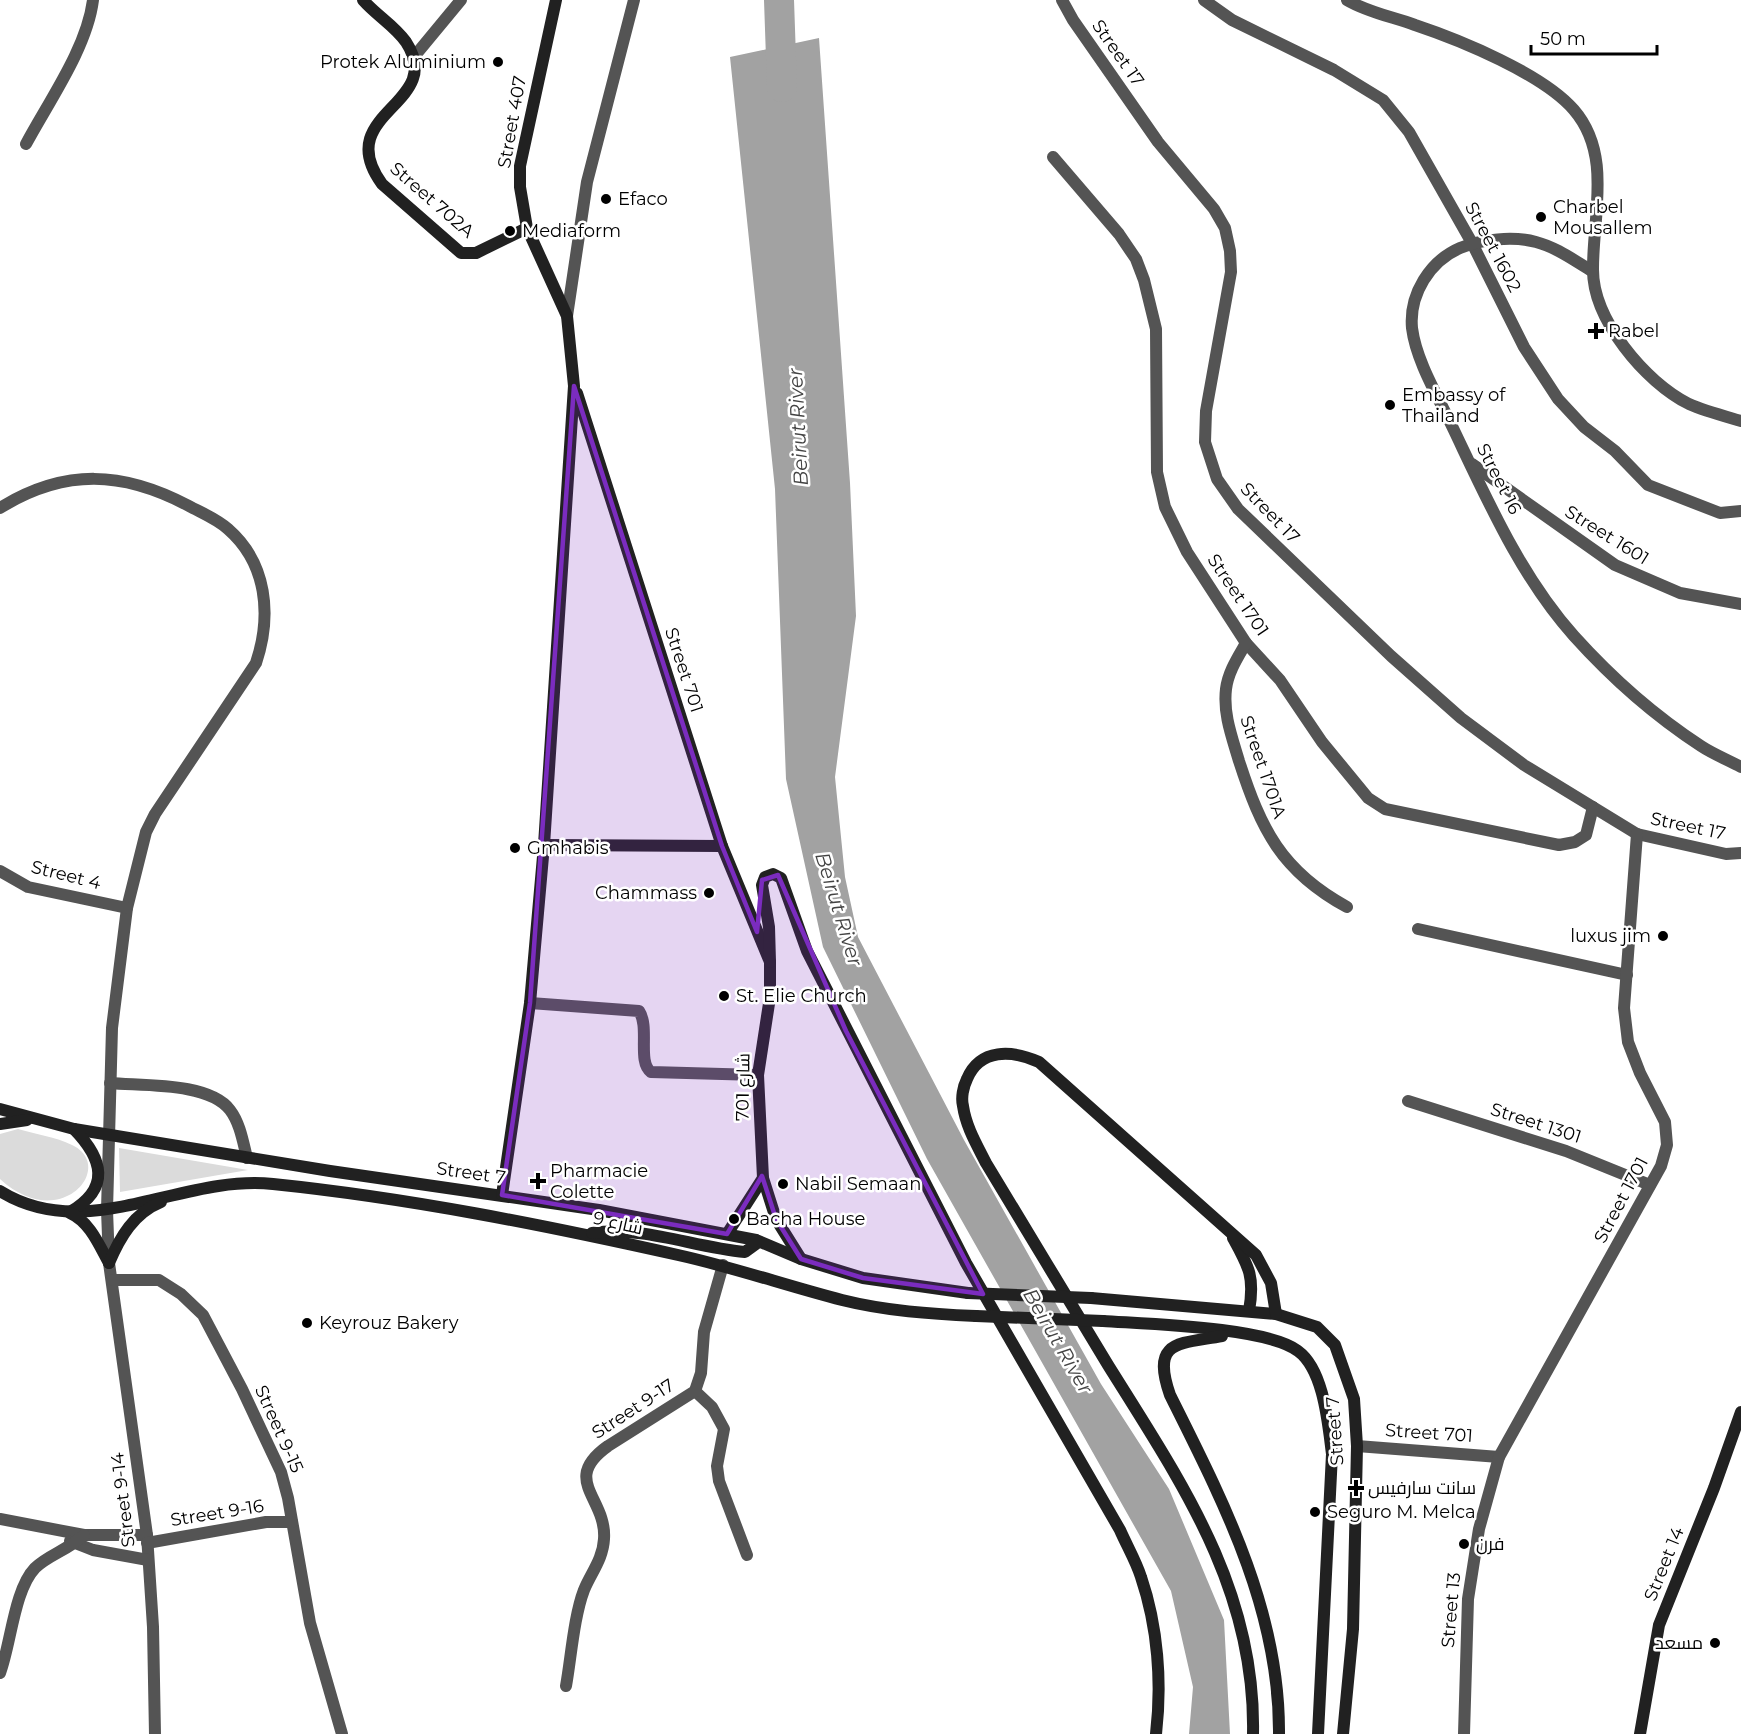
<svg xmlns="http://www.w3.org/2000/svg" width="1741" height="1734" font-family="Montserrat,Cairo,sans-serif">
  <rect width="100%" height="100%" fill="#fff"/>
  <!-- green -->
  <g fill="#dbdbdb">
    <path d="M18,1129C35,1134 56,1137 72,1145C117,1166 61,1235 0,1179V1134Z"/>
    <path d="M119,1148L248,1170L120,1192Z"/>
  </g>
  <!-- water -->
  <path fill="#a2a2a2" d="M819,38L850,483L856,616L835,777L845,877L858,937L964,1140L1101,1384L1169,1489L1224,1620L1230,1734H1189L1193,1687L1171,1591L927,1159L823,947L786,779L775,489L730,57Z"/>
  <g fill="none" stroke-linecap="round" stroke-linejoin="round">
    <!-- river -->
    <path stroke="#a2a2a2" stroke-width="30" d="M779,0L782,87"/>
    <!-- street -->
    <g stroke="#545454" stroke-width="12">
      <path d="M1062,0L1073,20L1158,142L1214,209L1225,228L1230,251L1231,272L1206,411L1205,442L1217,479L1238,509L1391,656L1461,718L1524,765L1637,834L1726,854L1741,853"/>
      <path d="M1204,0L1232,20L1334,70L1383,100L1409,132L1472,243L1524,347L1558,399L1584,427L1615,451L1648,485L1720,513L1741,511"/>
      <path d="M1347,0C1367,12 1393,17 1415,25C1460,40 1543,74 1574,110C1612,154 1593,215 1593,268C1592,319 1645,382 1689,404C1705,411 1724,416 1741,421"/>
      <path d="M413,58L461,0"/>
      <path d="M26,144C49,101 87,48 93,0"/>
      <path d="M1053,157L1119,234L1136,259L1144,280L1156,329L1157,472L1165,507L1187,552L1246,643L1280,680L1322,742L1368,798L1385,809L1559,845L1575,842L1586,835L1593,807"/>
      <path d="M1592,271C1575,261 1556,247 1536,242C1514,236 1481,239 1460,248C1430,261 1409,294 1412,328C1416,360 1437,395 1451,424C1486,497 1520,576 1574,636C1610,676 1655,716 1701,746C1713,754 1728,760 1741,767"/>
      <path d="M567,316L587,182L634,0"/>
      <path d="M1472,464L1615,565L1680,593L1741,604"/>
      <path d="M0,508C65,468 123,471 189,506C202,513 217,519 228,529C267,563 272,615 256,663L155,814L146,832L127,908L112,1028L107,1210L109,1263L147,1535L153,1627L155,1734"/>
      <path d="M1246,643C1238,657 1228,672 1226,689C1223,714 1232,737 1239,761C1261,829 1281,871 1347,907"/>
      <path d="M0,871L28,887L127,908"/>
      <path d="M1418,929L1627,975"/>
      <path d="M530,1003L639,1011C650,1027 637,1062 651,1072L758,1075"/>
      <path d="M110,1083C142,1086 209,1082 230,1110C240,1123 243,1142 247,1158"/>
      <path d="M1408,1101L1566,1151L1650,1185"/>
      <path d="M113,1280H159L181,1294L203,1315L242,1389L281,1472L288,1498L310,1623L342,1734"/>
      <path d="M695,1391L712,1407L724,1429L717,1466L719,1481L747,1555"/>
      <path d="M1357,1446L1499,1457"/>
      <path d="M0,1519L84,1535H147"/>
      <path d="M70,1541L93,1550L148,1560"/>
      <path d="M147,1543L266,1522H292"/>
      <path d="M0,1673C11,1644 14,1590 35,1568C48,1555 68,1550 84,1535"/>
      <path d="M566,1686C571,1658 574,1616 584,1590C591,1573 603,1559 604,1539C607,1498 560,1480 608,1446L695,1391L701,1373L704,1332L723,1265"/>
      <path d="M1464,1734L1468,1599L1479,1529L1499,1457L1661,1166L1667,1145L1665,1122L1640,1073L1628,1042L1624,1008L1637,834"/>
    </g>
    <!-- secondary -->
    <g stroke="#212121" stroke-width="12">
      <path d="M363,0C376,15 395,26 406,42C447,105 330,112 382,184L461,253H476L527,228"/>
      <path d="M577,393L722,846L770,962V997L758,1075L763,1178L776,1219L801,1259"/>
      <path d="M544,845L722,846"/>
      <path d="M770,962L769,927L762,885L765,877L773,874L781,878L807,951L966,1263L1120,1530C1127,1546 1136,1561 1141,1577C1158,1627 1162,1683 1156,1734"/>
      <path d="M0,1109L74,1129L330,1171L599,1210L756,1240L801,1259L863,1278L968,1293"/>
      <path d="M0,1124L27,1120"/>
      <path d="M0,1191C87,1245 181,1174 273,1184C409,1198 544,1225 678,1255C733,1267 787,1286 842,1300C886,1311 931,1314 976,1316"/>
      <path d="M502,1195L530,1003L544,845L574,386L567,316L527,228L520,187V166L556,0"/>
      <path d="M70,1212C111,1188 103,1159 74,1129"/>
      <path d="M70,1213C90,1222 99,1245 109,1263"/>
      <path d="M592,1233C646,1226 692,1247 745,1252L756,1244V1240"/>
      <path d="M727,1234L763,1178"/>
      <path d="M1233,1238C1249,1267 1255,1277 1249,1311"/>
      <path d="M109,1263C120,1237 134,1213 161,1202"/>
      <path d="M1091,1298L1276,1314L1317,1327L1335,1345L1354,1399L1357,1446L1353,1629L1343,1734"/>
      <path d="M1103,1321C1146,1324 1267,1327 1298,1351C1324,1370 1328,1424 1332,1454L1318,1734"/>
      <path d="M1222,1336C1178,1344 1151,1340 1170,1395C1224,1503 1280,1611 1279,1734"/>
      <path d="M1253,1734C1256,1589 1181,1482 1108,1365C1067,1298 1027,1230 986,1163C977,1145 966,1127 963,1106C961,1098 963,1087 967,1079C980,1048 1012,1050 1039,1062L1256,1255L1271,1283L1276,1314"/>
      <path d="M1640,1734L1659,1625L1714,1488L1741,1412"/>
    </g>
    <!-- secondary-bridge -->
    <g stroke="#212121" stroke-width="12">
      <path d="M968,1293L1091,1298"/>
      <path d="M976,1316L1103,1321"/>
    </g>
  </g>
  <!-- marked area -->
  <path fill="#7b2cbf" fill-opacity="0.2" stroke="#7b2cbf" stroke-width="4.5" stroke-linejoin="round" d="M574,386L722,846L757,932L762,880L778,875L846,1031L983,1294L863,1278L801,1259L776,1219L762,1176L727,1234L502,1195L530,1003Z"/>
  <!-- markers -->
  <g fill="#000" stroke="#fff" stroke-width="2">
    <circle cx="498" cy="62" r="6"/>
    <circle cx="606" cy="199" r="6"/>
    <circle cx="1541" cy="217" r="6"/>
    <circle cx="510" cy="231" r="6"/>
    <path d="M1593 322h6v6h6v6h-6v6h-6v-6h-6v-6h6z"/>
    <circle cx="1390" cy="405" r="6"/>
    <circle cx="515" cy="848" r="6"/>
    <circle cx="709" cy="893" r="6"/>
    <circle cx="1663" cy="936" r="6"/>
    <circle cx="724" cy="996" r="6"/>
    <path d="M535 1172h6v6h6v6h-6v6h-6v-6h-6v-6h6z"/>
    <circle cx="783" cy="1184" r="6"/>
    <circle cx="734" cy="1219" r="6"/>
    <circle cx="307" cy="1323" r="6"/>
    <path d="M1353 1479h6v6h6v6h-6v6h-6v-6h-6v-6h6z"/>
    <circle cx="1315" cy="1512" r="6"/>
    <circle cx="1464" cy="1544" r="6"/>
    <circle cx="1715" cy="1643" r="6"/>
  </g>
  <g text-anchor="middle" stroke-width="5" stroke-linejoin="round" paint-order="stroke">
    <!-- street labels -->
    <g font-size="18" fill="#000" stroke="#fff">
      <text transform="translate(1118 53) rotate(55)" y="6">Street 17</text>
      <text transform="translate(512 122) rotate(-80)" y="6">Street 407</text>
      <text transform="translate(432 200) rotate(41)" y="6">Street 702A</text>
      <text transform="translate(1493 247) rotate(62)" y="6">Street 1602</text>
      <text transform="translate(1499 479) rotate(63)" y="6">Street 16</text>
      <text transform="translate(1270 513) rotate(46)" y="6">Street 17</text>
      <text transform="translate(1607 535) rotate(32)" y="6">Street 1601</text>
      <text transform="translate(1238 595) rotate(56)" y="6">Street 1701</text>
      <text transform="translate(684 670) rotate(72)" y="6">Street 701</text>
      <text transform="translate(1263 767) rotate(71)" y="6">Street 1701A</text>
      <text transform="translate(1688 826) rotate(12)" y="6">Street 17</text>
      <text transform="translate(66 875) rotate(14)" y="6">Street 4</text>
      <text transform="translate(743 1087) rotate(-89)" y="6">شارع 701</text>
      <text transform="translate(1536 1123) rotate(18)" y="6">Street 1301</text>
      <text transform="translate(471 1173) rotate(8)" y="6">Street 7</text>
      <text transform="translate(1621 1200) rotate(-62)" y="6">Street 1701</text>
      <text transform="translate(618 1223) rotate(13)" y="6">شارع 9</text>
      <text transform="translate(633 1409) rotate(-33)" y="6">Street 9-17</text>
      <text transform="translate(279 1429) rotate(66)" y="6">Street 9-15</text>
      <text transform="translate(1335 1431) rotate(-94)" y="6">Street 7</text>
      <text transform="translate(1429 1433) rotate(4)" y="6">Street 701</text>
      <text transform="translate(123 1500) rotate(-97)" y="6">Street 9-14</text>
      <text transform="translate(217 1513) rotate(-9)" y="6">Street 9-16</text>
      <text transform="translate(1664 1564) rotate(-68)" y="6">Street 14</text>
      <text transform="translate(1451 1610) rotate(-85)" y="6">Street 13</text>
    </g>
    <!-- poi labels -->
    <g font-size="18" fill="#000" stroke="#fff" text-anchor="start">
      <text x="486" y="68" text-anchor="end">Protek Aluminium</text>
      <text x="618" y="205">Efaco</text>
      <text x="1553" y="213">Charbel<tspan x="1553" dy="21">Mousallem</tspan></text>
      <text x="522" y="237">Mediaform</text>
      <text x="1608" y="337">Rabel</text>
      <text x="1402" y="401">Embassy of<tspan x="1402" dy="21">Thailand</tspan></text>
      <text x="527" y="854">Gmhabis</text>
      <text x="697" y="899" text-anchor="end">Chammass</text>
      <text x="1651" y="942" text-anchor="end">luxus jim</text>
      <text x="736" y="1002">St. Elie Church</text>
      <text x="550" y="1177">Pharmacie<tspan x="550" dy="21">Colette</tspan></text>
      <text x="795" y="1190">Nabil Semaan</text>
      <text x="746" y="1225">Bacha House</text>
      <text x="319" y="1329">Keyrouz Bakery</text>
      <text x="1368" y="1494">سانت سارفيس</text>
      <text x="1327" y="1518">Seguro M. Melca</text>
      <text x="1476" y="1550">فرن</text>
      <text x="1703" y="1649" text-anchor="end">مسعد</text>
    </g>
    <!-- water labels -->
    <g font-size="20" font-style="italic" fill="#434343" stroke="#fff">
      <text transform="translate(798 427) rotate(-93)" y="7">Beirut River</text>
      <text transform="translate(839 909) rotate(73)" y="7">Beirut River</text>
      <text transform="translate(1058 1341) rotate(60)" y="7">Beirut River</text>
    </g>
  </g>
  <!-- scale -->
  <path d="M1531 45v9h126v-9" fill="none" stroke="#000000" stroke-width="3"/>
  <text x="1540" y="45" font-size="18" fill="#000000" stroke="#ffffff" stroke-width="4.5" paint-order="stroke">50 m</text>
</svg>
